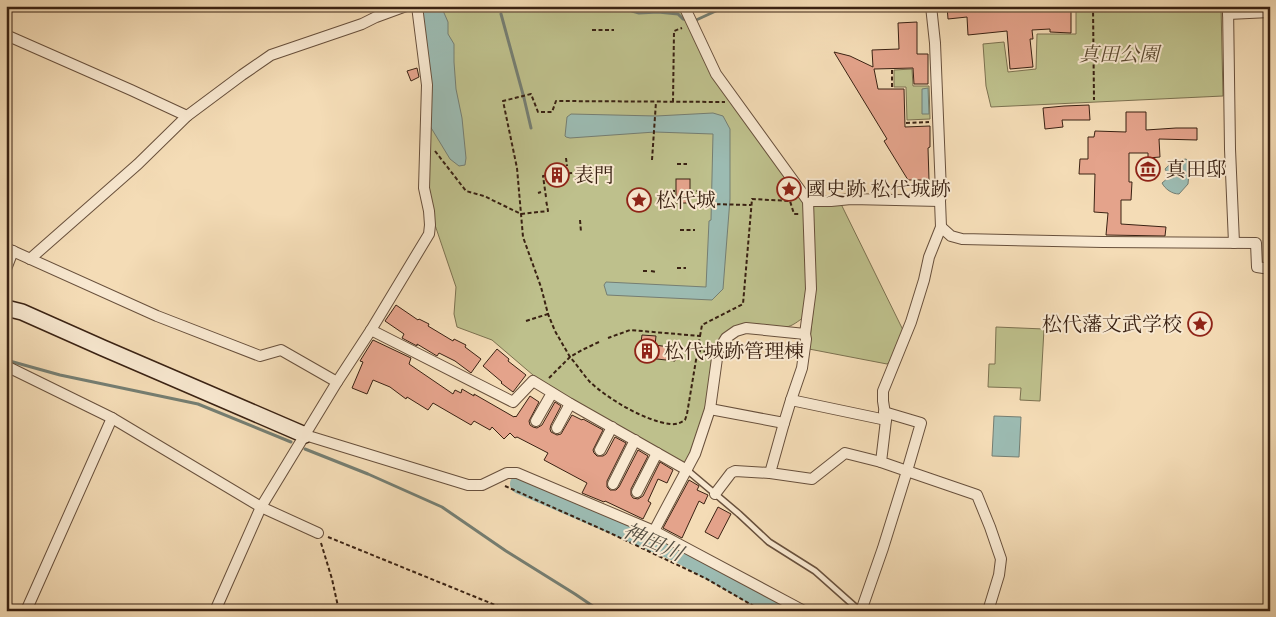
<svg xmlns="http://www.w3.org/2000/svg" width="1276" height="617" font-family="'Gentium Book Plus','Noto Serif JP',serif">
  <rect width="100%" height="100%" fill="#f4dcb6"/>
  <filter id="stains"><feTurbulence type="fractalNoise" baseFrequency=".004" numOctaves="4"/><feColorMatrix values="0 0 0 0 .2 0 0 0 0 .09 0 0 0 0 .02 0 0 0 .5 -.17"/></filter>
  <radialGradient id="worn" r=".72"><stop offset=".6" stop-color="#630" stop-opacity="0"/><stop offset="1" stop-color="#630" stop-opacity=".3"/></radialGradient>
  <!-- green -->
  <g fill="#bec08c" stroke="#7c7150">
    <path d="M420,6H679L705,60L804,202L806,242V291L803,318C798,321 793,326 786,327C783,328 778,326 774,326C753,324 740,319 723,335L705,414L687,466L540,381L492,340L457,327L454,314L456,287L435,225L429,186Z"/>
    <path d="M1076,6H1221L1223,96L991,107L986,86L983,44L1004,42L1008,72L1036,69L1037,34H1076Z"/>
    <path d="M912,69L913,86H929L930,119L907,120L906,87H894V70Z"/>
    <path d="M813,204H841L902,328L903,330L890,362L887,364L809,349L815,292Z"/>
    <path d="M996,327L1044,329L1040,401L1020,400L1021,388L988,387L989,364H995Z"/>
  </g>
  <!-- water -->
  <g fill="#9cbbb2" stroke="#757e72">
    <path d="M420,6H441L448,22V34L454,44V62L456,89L462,118L466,158L465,165L459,166L450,159L430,126Z"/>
    <path d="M928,88L929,114H922V89Z"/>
    <path d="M713,113L723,116L730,129V199L723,289L712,300L607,295L604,285L606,282L706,287L709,221L711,220L713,134L655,132L570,138L566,137L565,136L567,117L571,114L656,116Z"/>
    <path d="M1186,159L1190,162L1188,184L1179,194C1172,194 1165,189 1162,183C1168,178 1170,177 1165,169C1170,163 1179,160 1186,159Z"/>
    <path d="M994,416L1021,417L1019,457L992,456Z"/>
  </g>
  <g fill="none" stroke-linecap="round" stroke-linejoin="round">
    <!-- stream -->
    <g stroke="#757e72" stroke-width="3">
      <path d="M623,6L632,11L639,13L658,12L678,14L683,19L688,20"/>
      <path d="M501,14L524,98L531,128"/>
      <path d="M694,21L718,10"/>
      <path d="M6,360L60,375L198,404L291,442"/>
      <path d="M305,449L368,474L442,507L506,551L575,594L600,611"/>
    </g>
    <!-- river -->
    <path stroke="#9cbbb2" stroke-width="20" d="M520,484L680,553L782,611"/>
  </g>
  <!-- building -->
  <g fill="#e4a38b" stroke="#3a2213">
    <path d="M947,6H1071V33L1050,32V29L1032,30L1033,39H1030L1033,67L1010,69L1007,31L968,35L967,17L948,19Z"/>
    <path d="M917,22V54H928V84H914L913,68L874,69L878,89H904L905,127L930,126V147L928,148L929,180H908L884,141L887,139L834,52L850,56L873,67L872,50L899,49L898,23Z"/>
    <path d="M417,68L419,77L411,81L407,71Z"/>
    <path d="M1089,105L1090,120H1062L1063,127L1045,129L1043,108L1064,106Z"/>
    <path d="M1126,112H1146V130L1176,128H1197V140L1159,139L1160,157L1148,158V153H1129V182H1132L1131,200H1121V224L1166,227L1165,236L1106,235L1108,213L1094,212L1095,174H1079L1080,159H1088V137H1094L1095,131L1126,132Z"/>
    <path d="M561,168L562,180L553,181L552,169Z"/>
    <rect x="676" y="179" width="14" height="24"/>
    <path d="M396,305L418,320L419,319L429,324L428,326L453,341L454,339L466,345L465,347L481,359L471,373L455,361L439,353L437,356L417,344V346L402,338L404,334L385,321Z"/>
    <path d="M642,335L656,336L655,345L676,348L675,361L639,357Z"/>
    <path d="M373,340L411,358L409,364L453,394L455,390L461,393L462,389L474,396V394L514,417L515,416L516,417L530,396L539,402L529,421L530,425L533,427L537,428L542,425L555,402L561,406L551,425L550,429L551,432L557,435L561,434L572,415L582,420L583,419L603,430L593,450L594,453L597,456H603L606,454L615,437L626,443L607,481V487L610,490H616L619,487L638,450L648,456L631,489V495L633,498L638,499L643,496L660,462L673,470L667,483L658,479L648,501L651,503L643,519L605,501L604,502L582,493L587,483L544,460L548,453L517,437L515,438L510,433L504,439L492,427L490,430L474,421L471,425L433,403L428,410L407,397L406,399L390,387L373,380L367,394L352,388L363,362L360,361Z"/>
    <path d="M497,349L509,359L508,361L526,375L513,392L501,383L502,382L483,366Z"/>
    <path d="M689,480L699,486L697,490L708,495L704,504L699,501L682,538L663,528Z"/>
    <path d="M718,507L731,514L718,539L705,532Z"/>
  </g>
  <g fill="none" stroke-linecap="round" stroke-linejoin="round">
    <!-- lane casing -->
    <g stroke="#68503c" stroke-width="8">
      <path id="lane" d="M687,470L739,514L769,542L815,571L860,611"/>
    </g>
    <!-- street casing -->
    <g stroke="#68503c" stroke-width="12">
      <g id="street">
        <path d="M1228,6L1230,149L1234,243"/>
        <path d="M1228,14L1270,12"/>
        <path d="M6,35L131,90L187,116"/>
        <path d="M808,201H831L851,199L940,201"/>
        <path d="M941,227L951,236L962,239L1103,242L1256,243L1257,267L1270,269"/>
        <path d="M6,248L157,316L260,356L281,350L337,382L371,330L429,234L430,225L429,211L424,188L427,85L417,6"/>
        <path d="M30,259L138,164L187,116L242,75L271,55L362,24L376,17L406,6"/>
        <path d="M6,269L13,251"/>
        <path d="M371,330L513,402L533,381L569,403L687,470"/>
        <path d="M6,366L112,418L261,507L318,533"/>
        <path d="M791,400L802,368L806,339L805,334"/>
        <path d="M710,409L784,423L791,400L886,420"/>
        <path d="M884,412L921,423L907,471L977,495L990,527L1001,559L999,575L988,611"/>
        <path d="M536,421L552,393"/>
        <path d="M784,423L770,473L812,479L845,453L881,462"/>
        <path d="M557,428L570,404"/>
        <path d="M305,435L468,485H482L507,473H517L654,531L804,611"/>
        <path d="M600,450L612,427"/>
        <path d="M613,484L635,440"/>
        <path d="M637,492L657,453"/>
        <path d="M715,494L731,473L735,471L770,473"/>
        <path d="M654,531L695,454L710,409L718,351L726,338L736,331L746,328L805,334L811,289L808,201L716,74L684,6"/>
        <path d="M26,611L112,418"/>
        <path d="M215,611L261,507L337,382"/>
        <path d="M861,611L883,548L907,471L881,462L886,420L883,401V391L911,322L924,280L929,257L941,227L940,201L941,192L935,43L931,6"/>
      </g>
    </g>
    <!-- secondary casing -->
    <g stroke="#3a2213" stroke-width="18">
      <path id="secondary" d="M6,308L22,312L103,348L305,435"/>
    </g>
    <!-- path -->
    <g stroke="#3a2213" stroke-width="2" stroke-dasharray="4 2.5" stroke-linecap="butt">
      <path d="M1093,6L1094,100"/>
      <path d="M592,30H614"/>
      <path d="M892,70V87"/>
      <path d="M673,102L674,31L682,28"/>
      <path d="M906,123L929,122"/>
      <path d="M435,151L466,191L484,196L521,214L548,211L546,200"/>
      <path d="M566,158L567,166"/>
      <path d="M652,160L656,102"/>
      <path d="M677,164H687"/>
      <path d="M562,174L572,173"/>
      <path d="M671,191H676"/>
      <path d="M690,191H699V204H705"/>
      <path d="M538,193L541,192"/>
      <path d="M546,197L543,176L552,175"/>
      <path d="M710,204L751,205"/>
      <path d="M580,220L581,232"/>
      <path d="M680,230H695"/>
      <path d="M677,268H686"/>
      <path d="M643,271H649"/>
      <path d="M651,271L657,272"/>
      <path d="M526,321L548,314"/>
      <path d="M700,336L702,325L743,304L752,199L790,201L794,214H799"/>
      <path d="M599,342L582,350L570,357L555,331L548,314L541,287L523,237L517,168L503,101L531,94L538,112H552L556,101L725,102"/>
      <path d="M697,351L708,352"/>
      <path d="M549,378L570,357C577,365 583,374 590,382C608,399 645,421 670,424C676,425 680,423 685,420L687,414L700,336L630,330L608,338"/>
      <path d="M505,486L608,532L705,578L762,611"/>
      <path d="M328,537L510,611"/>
      <path d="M321,543L332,579L339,611"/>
    </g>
    <!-- lane -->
    <use href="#lane" stroke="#f8e8d0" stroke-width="5"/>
    <!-- street -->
    <use href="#street" stroke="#f8e8d0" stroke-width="10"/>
    <!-- secondary -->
    <use href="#secondary" stroke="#f8e8d0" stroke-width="15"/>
  </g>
  <!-- icons -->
  <defs>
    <g id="museum-ring" transform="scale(1.25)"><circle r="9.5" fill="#f8e8d0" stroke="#8f2418" stroke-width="1.5"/><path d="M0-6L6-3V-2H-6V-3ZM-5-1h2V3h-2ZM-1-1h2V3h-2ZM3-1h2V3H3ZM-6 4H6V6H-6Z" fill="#8f2418"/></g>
    <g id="building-ring" transform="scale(1.25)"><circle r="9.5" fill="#f8e8d0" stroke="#8f2418" stroke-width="1.5"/><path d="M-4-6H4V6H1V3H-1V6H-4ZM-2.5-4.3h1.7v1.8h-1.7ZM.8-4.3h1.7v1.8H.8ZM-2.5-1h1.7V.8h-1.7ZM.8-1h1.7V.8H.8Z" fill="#8f2418"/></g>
    <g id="sight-ring" transform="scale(1.25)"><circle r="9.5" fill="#f8e8d0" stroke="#8f2418" stroke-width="1.5"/><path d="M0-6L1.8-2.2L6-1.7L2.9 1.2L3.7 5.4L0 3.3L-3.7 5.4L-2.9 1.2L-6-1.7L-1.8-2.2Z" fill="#8f2418"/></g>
  </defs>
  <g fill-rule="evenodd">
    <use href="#museum-ring" x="1148" y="169"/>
    <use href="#building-ring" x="557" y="175"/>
    <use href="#sight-ring" x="789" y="189"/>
    <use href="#sight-ring" x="639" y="200"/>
    <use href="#sight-ring" x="1200" y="324"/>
    <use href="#building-ring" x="647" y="351"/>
  </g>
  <g text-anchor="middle" stroke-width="4" stroke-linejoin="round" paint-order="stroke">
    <!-- park labels -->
    <g font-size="20" font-style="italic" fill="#5b4a31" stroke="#f8e8d0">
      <text x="1119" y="61">真田公園</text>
    </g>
    <!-- poi labels -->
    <g font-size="20" fill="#3a2213" stroke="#f8e8d0" text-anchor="start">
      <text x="1166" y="176">真田邸</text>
      <text x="574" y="182">表門</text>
      <text x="806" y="196">國史跡 松代城跡</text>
      <text x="656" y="207">松代城</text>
      <text x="1182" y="331" text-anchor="end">松代藩文武学校</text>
      <text x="664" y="358">松代城跡管理棟</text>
    </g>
    <!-- water labels -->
    <g font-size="21" font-style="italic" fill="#575043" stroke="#f8e8d0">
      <text transform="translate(653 542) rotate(24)" y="7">神田川</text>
    </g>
  </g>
  <!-- margin -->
  <rect width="1276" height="617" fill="none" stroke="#f4dcb6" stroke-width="25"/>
  <rect x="8" y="8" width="1261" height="602" fill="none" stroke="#3a2213" stroke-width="2.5"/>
  <rect x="12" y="12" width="1251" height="592" fill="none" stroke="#3a2213"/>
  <rect width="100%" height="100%" filter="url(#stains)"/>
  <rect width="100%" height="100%" fill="url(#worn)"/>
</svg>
